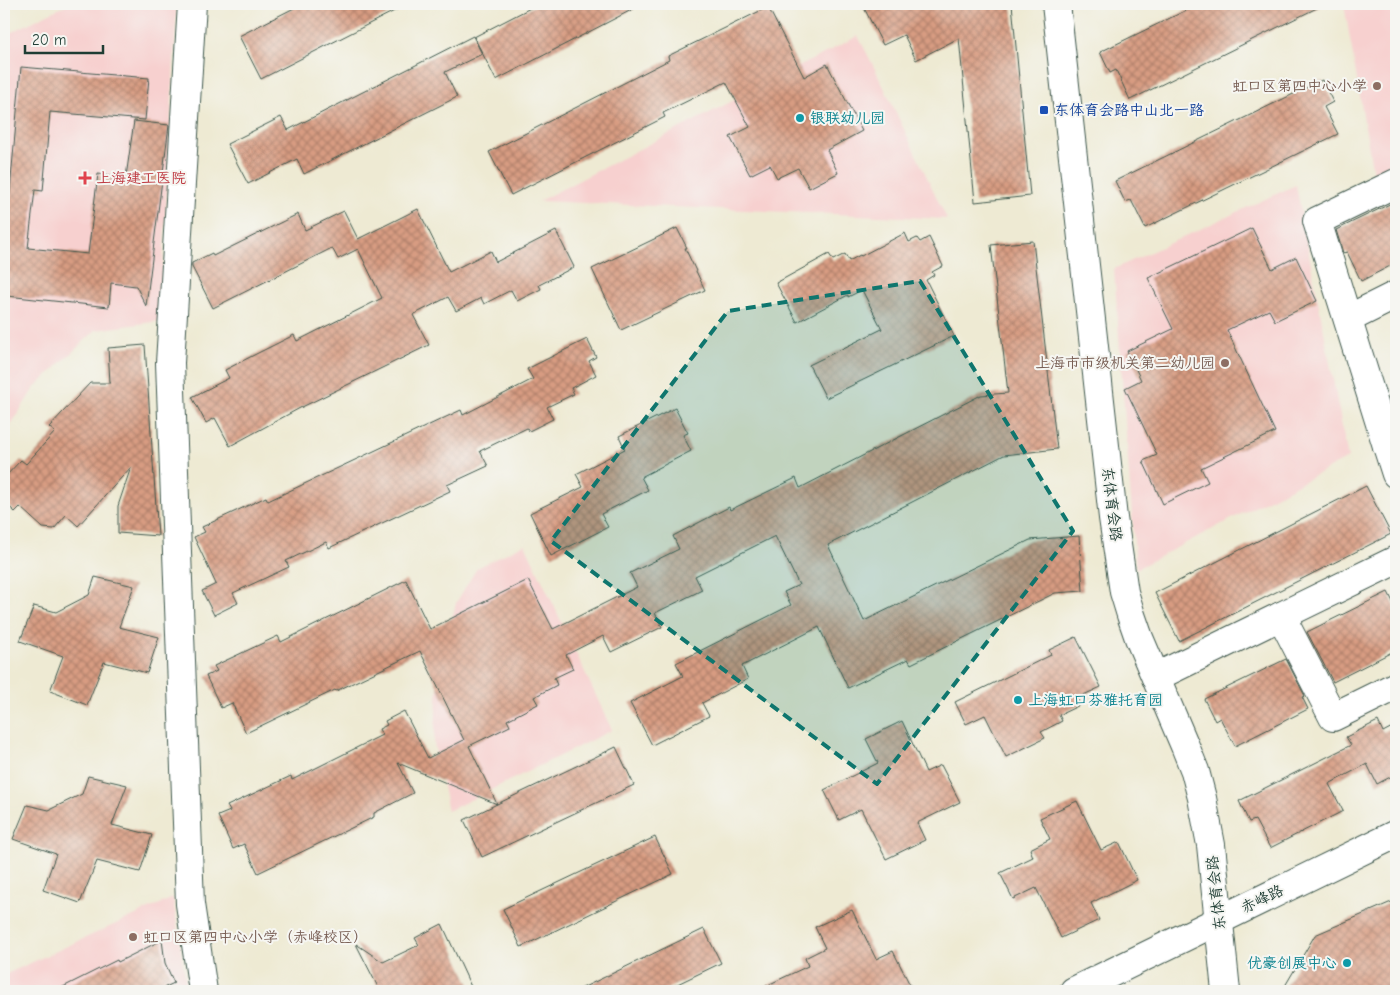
<svg xmlns="http://www.w3.org/2000/svg" width="1400" height="995" font-family="'Comic Neue','LXGW WenKai TC',sans-serif">
  <defs>
    <pattern id="building-cross-hatch" width="8" height="8" patternUnits="userSpaceOnUse" patternTransform="scale(1.25)"><rect width="8" height="8" fill="#d89c82"/><path d="M0 0l8 8M0 8l8-8" fill="none" stroke="#af806b"/></pattern>
  </defs>
  <rect width="100%" height="100%" fill="#f6f6f2"/>
  <filter id="ink" filterUnits="userSpaceOnUse"><feTurbulence type="fractalNoise" baseFrequency=".02" numOctaves="2"/><feDisplacementMap in="SourceGraphic" scale="10" xChannelSelector="R" yChannelSelector="G"/><feConvolveMatrix kernelMatrix="1 2 1 2 8 2 1 2 1" color-interpolation-filters="sRGB"/></filter>
  <filter id="wash" filterUnits="userSpaceOnUse"><feTurbulence type="fractalNoise" baseFrequency=".0096" numOctaves="4" result="noise"/><feDisplacementMap in="SourceGraphic" scale="20" xChannelSelector="R" yChannelSelector="G"/><feGaussianBlur stdDeviation="1.12" result="paint"/><feColorMatrix in="noise" values="0 0 0 0 0 0 0 0 0 0 0 0 0 0 0 0 0 1.4 0 .05"/><feComposite in="paint" operator="in"/></filter>
  <g filter="url(#wash)">
    <rect width="100%" height="100%" fill="#eeead3"/>
    <!-- built -->
    <g fill="#f7d0cf">
      <path d="M68,4H177L160,321L96,330L34,388L4,436V36Z"/>
      <path d="M1344,4H1396V167L1374,179Z"/>
      <path d="M858,36L877,73L947,219L539,201Z"/>
      <path d="M1296,185L1348,458L1136,569L1114,269Z"/>
      <path d="M525,544L612,730L448,811L434,743L439,671L456,603L477,568Z"/>
      <path d="M173,898L187,991H4V975Z"/>
    </g>
    <g id="blocks">
      <!-- building -->
      <g fill="url(#building-cross-hatch)">
        <path d="M302,4H408L261,79L239,36Z"/>
        <path d="M538,4H643L496,80L474,37Z"/>
        <path d="M862,4H1012L1030,196L975,202L959,38L916,60L904,35L883,45Z"/>
        <path d="M1199,4H1325L1130,100L1116,70L1110,73L1100,52Z"/>
        <path d="M768,7L804,77L827,64L862,131L827,150L838,173L809,188L798,168L777,178L770,165L750,175L730,137L750,127L726,82L663,113L665,117L511,195L489,152L669,60L668,56Z"/>
        <path d="M473,36L482,54L445,72L457,97L304,174L297,159L248,184L227,144L281,117L288,130Z"/>
        <path d="M21,67L149,78L145,120L50,112L43,191L35,190L28,248L88,254L98,174L126,177L134,121L169,125L146,306L136,286L111,283L109,307L7,296L8,293L4,292V224H7Z"/>
        <path d="M1322,80L1333,102L1324,107L1338,134L1145,228L1131,200L1125,202L1115,181Z"/>
        <path d="M1396,201V263L1361,281L1347,252L1343,253L1336,230Z"/>
        <path d="M418,209L449,272L491,251L496,262L556,231L574,267L539,285L541,289L517,301L511,290L484,304L481,298L456,311L448,297L413,315L429,345L300,408L230,446L215,418L206,423L192,397L229,378L225,370L256,354L294,335L297,341L382,298L358,249L338,259L332,248L213,308L192,267V263L212,253L213,256L298,214L305,230L344,211L358,239Z"/>
        <path d="M677,228L687,248H685L705,290L621,330L592,269Z"/>
        <path d="M1252,228L1272,269L1296,257L1317,301L1275,321L1269,310L1227,330L1275,432L1201,468L1208,482L1163,504L1143,461L1157,455L1125,388L1141,380L1127,351L1173,329L1148,278Z"/>
        <path d="M905,233L909,242L917,238L920,242L929,237L943,266L932,272L934,275L926,280L954,336L826,398L809,365L882,329L862,290L848,297V295L797,322L776,283L829,254L833,260L845,254L849,261L860,255L861,256Z"/>
        <path d="M1033,241L1057,449L1004,455L828,545L864,621L1030,540L1079,536L1083,591L1055,593L911,664L908,659L848,688L819,627L742,666L748,679L702,703L709,716L652,745L630,703L683,676L676,663L791,605L784,592L799,585L775,536L695,576L702,590L655,613L662,627L611,652L603,636L566,655L573,669L554,678L557,685L534,697L538,704L507,720L510,726L469,746L497,804L616,747L634,785L482,857L464,820L497,804L398,763L413,793L374,813V817L258,873L244,844L233,849L218,816L230,811L227,806L291,776L292,780L382,735L379,729L387,725L385,721L404,711L428,758L464,740L420,651L336,691L335,690L246,733L232,703L221,708L206,676L217,671L214,666L278,636L281,642L406,580L430,629L528,580L553,629L637,587L630,573L679,549L673,536L729,507L730,510L796,478L800,488L981,395L1008,393L991,245Z"/>
        <path d="M587,339L596,357L589,361L596,375L571,388L574,394L547,407L553,419L529,431L527,428L480,451L488,466L447,485L450,491L329,548L326,542L286,561L289,567L233,593L238,603L214,615L202,591L216,584L194,537L205,532L202,527L266,497L268,501L461,410L463,415L533,379L527,369Z"/>
        <path d="M145,345L158,536L118,533V506L131,467L78,526L66,515L54,529L43,528L20,507L15,512L4,502V478L21,460L26,464L55,432L49,427L90,383H110L108,348Z"/>
        <path d="M675,408L688,433L683,435L691,451L641,477L648,490L601,514L608,527L551,556L530,513L583,487L576,474L625,449L619,436Z"/>
        <path d="M1366,486L1391,534L1179,641L1155,593Z"/>
        <path d="M95,577L134,586L119,627L159,637L147,673L104,662L87,705L50,691L63,656L20,641L34,606L56,612L89,595Z"/>
        <path d="M1388,592L1396,608V650L1333,682L1307,632Z"/>
        <path d="M1076,637L1101,687L1077,698L1080,705L1059,715L1062,721L1041,732L1045,738L1006,757L985,715L966,724L955,702L1051,655L1049,650Z"/>
        <path d="M1286,659L1305,696L1302,697L1308,709L1235,746L1220,718L1215,721L1204,699Z"/>
        <path d="M902,721L926,772L941,765L960,802L917,823L925,840L886,859L861,809L839,820L824,790L878,763L866,739Z"/>
        <path d="M1378,721L1383,732L1396,725V774L1377,784L1367,764L1329,784L1343,811L1270,848L1255,820L1249,822L1239,801L1351,745L1346,737Z"/>
        <path d="M88,776L127,785L112,825L152,835L140,872L97,861L80,903L43,890L56,854L13,839L27,805L49,810L82,794Z"/>
        <path d="M1077,801L1101,850L1119,842L1137,880L1091,903L1099,920L1061,938L1036,888L1013,899L1000,873L1033,857L1030,849L1050,839L1040,818Z"/>
        <path d="M655,837L673,874L521,947L503,909Z"/>
        <path d="M1396,900V991H1282L1315,935Z"/>
        <path d="M852,910L876,959L893,951L913,991H755L808,966L805,958L825,948L815,927Z"/>
        <path d="M442,924L473,991H380L356,944L383,962L419,945L415,938Z"/>
        <path d="M704,929L721,963L663,991H576Z"/>
        <path d="M162,940L165,963L174,983L157,991H55L117,960L118,962Z"/>
      </g>
    </g>
  </g>
  <g filter="url(#ink)">
    <use href="#blocks" fill-opacity="0" stroke="#3e574c" stroke-width="1"/>
    <g fill="none" stroke-linecap="round" stroke-linejoin="round">
      <!-- minor casing -->
      <g stroke="#3e574c" stroke-width="30">
        <g id="minor">
          <path d="M192,4L170,363L190,904L203,991"/>
          <path d="M1056,4L1113,518L1124,592L1131,615L1139,638L1185,746L1195,771L1202,798L1211,845L1226,991"/>
          <path d="M1396,183L1317,221L1387,446L1396,441"/>
          <path d="M1348,319L1396,295"/>
          <path d="M1387,446L1396,474"/>
          <path d="M1281,616L1333,717L1396,686"/>
          <path d="M1156,677L1396,560"/>
          <path d="M1074,991L1396,834"/>
        </g>
      </g>
      <!-- minor -->
      <use href="#minor" stroke="#fff" stroke-width="28"/>
    </g>
  </g>
  <!-- marked area -->
  <path fill="#0f766e" fill-opacity="0.2" stroke="#0f766e" stroke-width="4" stroke-dasharray="10 6" stroke-linejoin="round" d="M920,281L1073,531L877,784L551,541L728,311Z"/>
  <!-- markers -->
  <g fill="#8d6e63" stroke="#f6f6f2" stroke-width="2">
    <circle cx="1377" cy="86" r="5"/>
    <circle cx="1225" cy="363" r="5"/>
    <circle cx="133" cy="937" r="5"/>
  </g>
  <rect fill="#1a4fb4" stroke="#f6f6f2" stroke-width="2" x="1039" y="105" width="10" height="10" rx="2.5"/>
  <g fill="#0f9aa8" stroke="#f6f6f2" stroke-width="2">
    <circle cx="800" cy="118" r="5"/>
    <circle cx="1018" cy="700" r="5"/>
    <circle cx="1347" cy="963" r="5"/>
  </g>
  <path fill="#e0444e" stroke="#f6f6f2" stroke-width="2" d="M82.5 170.5h5v5h5v5h-5v5h-5v-5h-5v-5h5z"/>
  <g text-anchor="middle" stroke-width="4" stroke-linejoin="round" paint-order="stroke">
    <!-- education labels -->
    <g font-size="15" fill="#785e54" stroke="#f6f6f2" text-anchor="end">
      <text x="1367" y="91">虹口区第四中心小学</text>
      <text x="1215" y="368">上海市市级机关第二幼儿园</text>
      <text x="143" y="942" text-anchor="start">虹口区第四中心小学（赤峰校区）</text>
    </g>
    <!-- transit labels -->
    <g font-size="15" fill="#164399" stroke="#f6f6f2" text-anchor="start">
      <text x="1054" y="115">东体育会路中山北一路</text>
    </g>
    <!-- culture labels -->
    <g font-size="15" fill="#0d838f" stroke="#f6f6f2" text-anchor="start">
      <text x="810" y="123">银联幼儿园</text>
      <text x="1028" y="705">上海虹口芬雅托育园</text>
      <text x="1337" y="968" text-anchor="end">优豪创展中心</text>
    </g>
    <!-- health labels -->
    <g font-size="15" fill="#be3a42" stroke="#f6f6f2" text-anchor="start">
      <text x="96" y="183">上海建工医院</text>
    </g>
    <!-- street labels -->
    <g font-size="15" fill="#1f3d34" stroke="#f6f6f2">
      <text transform="translate(1112 504) rotate(83)" y="5">东体育会路</text>
      <text transform="translate(1216 893) rotate(-96)" y="5">东体育会路</text>
      <text transform="translate(1262 899) rotate(-26)" y="5">赤峰路</text>
    </g>
  </g>
  <!-- margin -->
  <rect width="1400" height="995" fill="none" stroke="#f6f6f2" stroke-width="20"/>
  <!-- scale -->
  <path d="M25 45v8h78v-8" fill="none" stroke="#1f3d34" stroke-width="2.5"/>
  <text x="32" y="45" font-size="15" fill="#1f3d34" stroke="#f6f6f2" stroke-width="4" paint-order="stroke">20 m</text>
</svg>
